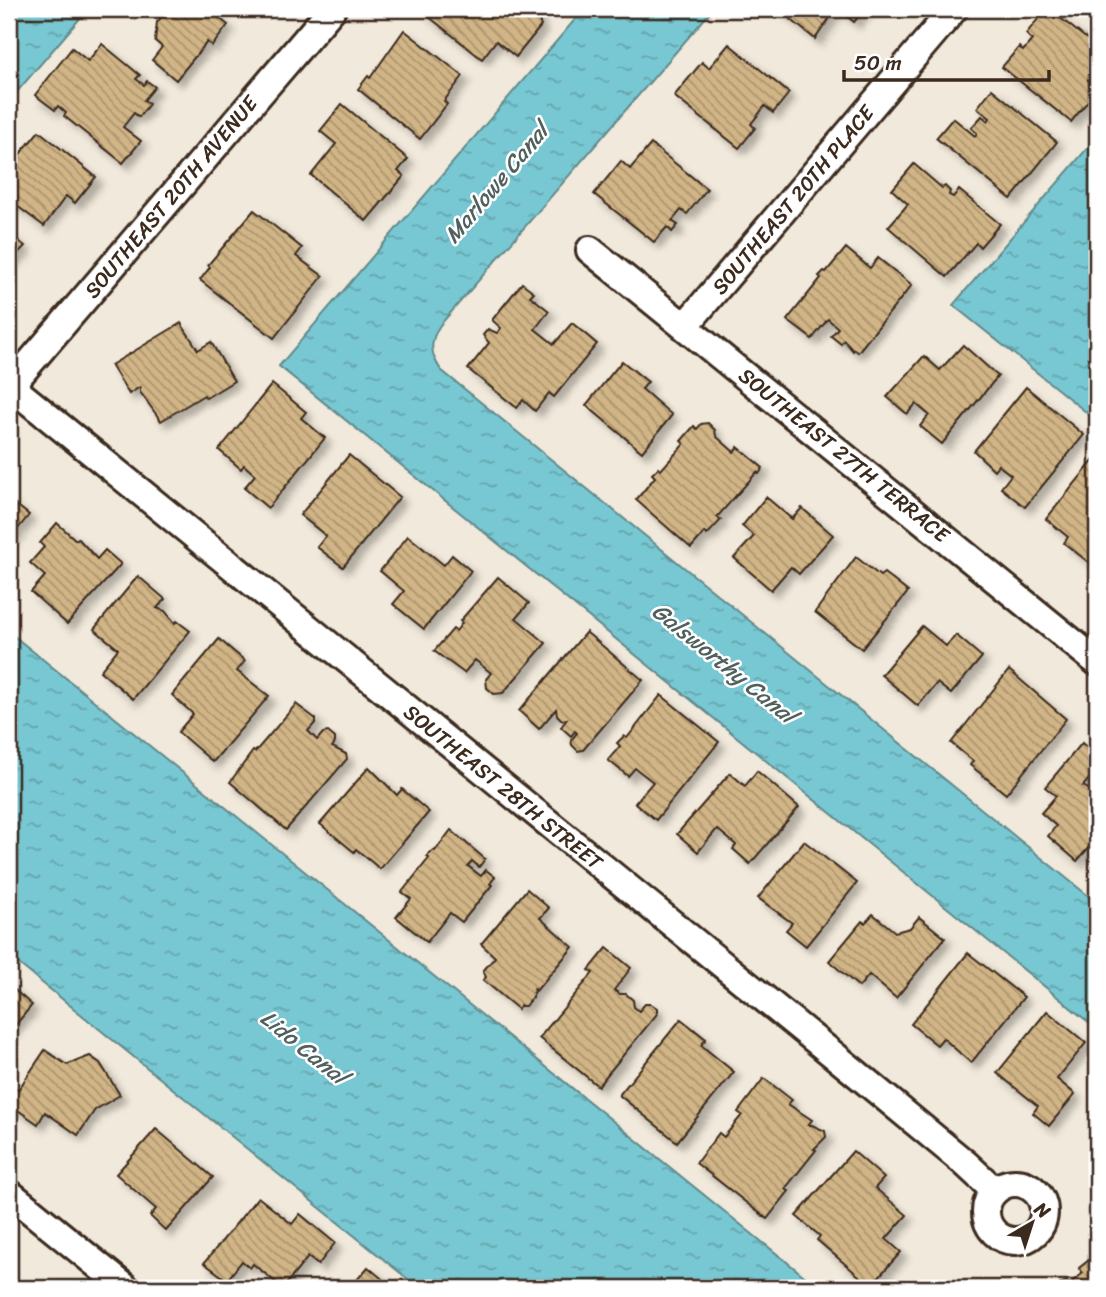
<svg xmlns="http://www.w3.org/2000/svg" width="1106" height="1297" font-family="Sriracha,sans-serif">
  <defs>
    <pattern id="water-ripples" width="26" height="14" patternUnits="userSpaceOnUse" patternTransform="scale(1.75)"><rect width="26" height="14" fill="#78c8d3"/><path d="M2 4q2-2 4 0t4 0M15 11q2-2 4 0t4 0" fill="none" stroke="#64a3ab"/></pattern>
    <pattern id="building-back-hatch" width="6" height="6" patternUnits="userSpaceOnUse" patternTransform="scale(1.75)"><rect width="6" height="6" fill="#d1b586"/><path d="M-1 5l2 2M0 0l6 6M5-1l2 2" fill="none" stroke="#ab936d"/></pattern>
    <filter id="shadow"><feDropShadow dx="6" dy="6" stdDeviation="3.5" flood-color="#0004"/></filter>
  </defs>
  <rect width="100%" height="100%" fill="#f1e9db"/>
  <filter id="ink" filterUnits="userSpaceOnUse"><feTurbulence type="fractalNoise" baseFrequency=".0143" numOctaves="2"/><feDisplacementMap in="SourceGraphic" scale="14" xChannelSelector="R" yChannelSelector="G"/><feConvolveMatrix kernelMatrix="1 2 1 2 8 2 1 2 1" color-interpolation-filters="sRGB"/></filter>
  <g filter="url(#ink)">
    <!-- water -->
    <g fill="url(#water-ripples)" stroke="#60898b" stroke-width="2">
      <path d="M9,9H88L9,101Z"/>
      <path d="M584,9H713L440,325C429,342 430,354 441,370L1097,903V1029L279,366Z"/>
      <path d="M1097,137V421L953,305Z"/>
      <path d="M9,632L819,1288H419L9,956Z"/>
    </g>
    <!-- building -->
    <g fill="url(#building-back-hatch)" stroke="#3b2a1e" stroke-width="2" filter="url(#shadow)">
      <path d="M158,9H208L228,25L212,46L207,42L176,80L152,60L162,47L155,41L157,22L164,14Z"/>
      <path d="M425,9H535L541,26L516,57L496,41L482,59L423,12Z"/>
      <path d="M778,9H836L815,39Z"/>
      <path d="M838,9H865L854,22Z"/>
      <path d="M1046,9H1049L1097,47V68L1088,80L1097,90L1071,122L1002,67L1019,47L1023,51L1032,40L1026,34Z"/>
      <path d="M404,30L463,76L444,101L447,104L420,139L358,89L368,76L370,78Z"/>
      <path d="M102,44L140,75L136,79L144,85L147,81L155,87L144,100L149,104L139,117L134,113L123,127L141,141L123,163L64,116L66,113L58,106L55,110L35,95L72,48L88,61Z"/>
      <path d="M729,44L789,93L773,113L765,106L751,124L755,128L739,148L674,96L702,62L709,68Z"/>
      <path d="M992,89L1057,142L1011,199L936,138L953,118L975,136L977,133L971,128L982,116L988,121L990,118L977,108Z"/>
      <path d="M342,104L408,159L398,171L404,176L366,221L311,175L336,144L320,131Z"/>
      <path d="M39,131L96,177L75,203L66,196L44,226L9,200V145L20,154Z"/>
      <path d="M651,144L707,189L687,214L681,210L672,221L678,225L672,232L667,227L654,242L594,194L621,161L630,169Z"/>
      <path d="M914,164L942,188L945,186L950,191L949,195L953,197L959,190L1000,224L980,247L976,243L947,277L888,227L908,204L892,190Z"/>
      <path d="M254,210L302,248L296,256L323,276L274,338L200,280L210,267L208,265Z"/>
      <path d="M9,233L25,246L9,262Z"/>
      <path d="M846,248L870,268L878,258L912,285L858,352L854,349L853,351L844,340L841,344L831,336L838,328L828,319L812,339L787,320L821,278L819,276L824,271L826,272Z"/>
      <path d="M522,283L534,292L530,296L549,311L535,329L554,344L572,323L597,344L554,397L549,393L535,411L523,400L517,408L468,369L489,343L483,335L488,329L497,333L501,328L492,320Z"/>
      <path d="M181,323L198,350L211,342L234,381L206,398L204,395L161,421L140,392V387L129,394L111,365Z"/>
      <path d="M963,345L998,376L942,444L920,426L929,415L916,404L907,414L887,397L924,356L940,370Z"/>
      <path d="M622,361L648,382L642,389L672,415L642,452L586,405Z"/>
      <path d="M272,384L306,412L301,418L325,438L268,508L244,488L255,475L244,465L241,469L219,450Z"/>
      <path d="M1026,387L1084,435L1025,507L1001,488L1011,475L998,465L994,470L974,451Z"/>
      <path d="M708,423L715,430L716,436L734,452L738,447L763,468L759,474L757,472L717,517L721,520L707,535L705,532L691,548L636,500L655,477L652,474L658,468L661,470L684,444L681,441L694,426L697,429L701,424Z"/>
      <path d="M349,455L400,497L343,567L317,547L326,536L300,515Z"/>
      <path d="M1097,456V569L1064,543L1068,537L1046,519Z"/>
      <path d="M766,497L792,519L802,508L833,535L799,574L791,567L771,590L734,558L754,536L742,526Z"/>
      <path d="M9,499L29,515L9,540Z"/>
      <path d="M57,523L76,540L78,538L97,559L105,550L121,564L67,624L31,592L45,576L30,563L44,547L40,543Z"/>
      <path d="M408,536L444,565L452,555L471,571L424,629L393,604L404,591L380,571Z"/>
      <path d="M856,557L880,576L884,573L908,592L862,649L815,612Z"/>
      <path d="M138,576L165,599L157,608L165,611L175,623L177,621L190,631L133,699L100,671L118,649L94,629Z"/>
      <path d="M498,577L529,603L516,618L546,643L503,693L494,694L487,688L486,679L491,673L475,660L464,673L434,651L453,629L456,631L462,623L460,621Z"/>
      <path d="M922,626L946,646L956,635L982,657L951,694L937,683L918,706L881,675Z"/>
      <path d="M586,632L643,680L583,750L578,751L572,745L571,740L577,733L575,731L571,736L561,727L567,719L562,720L557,715L556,709L539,729L519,711Z"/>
      <path d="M219,639L245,661L237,671L269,696L213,762L178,732L193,714L172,695Z"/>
      <path d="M1009,670L1066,719L1006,794L970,765L973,761L951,743Z"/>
      <path d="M661,695L719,742L656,820L635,803L653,782L635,768L628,776L608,760L620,746L617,743L624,736L627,738Z"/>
      <path d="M296,704L316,719V722L308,731L317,740L323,733L328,732L335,738V743L332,747L346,754L347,759L286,830L230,782L253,751L255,752Z"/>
      <path d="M1082,743L1097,756V770L1083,786L1097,794V833L1089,843L1091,845L1077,861L1048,836L1056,826L1041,813L1056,796L1045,787Z"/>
      <path d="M369,767L397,795L402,789L429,812L380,869L356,849L354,852L320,824Z"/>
      <path d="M757,771L799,807L750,864L733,849L736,845L717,829L698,852L677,834L730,773L745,786Z"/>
      <path d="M451,830L485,859L479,867L472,861L468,866L481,876L486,870L495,877L490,884L492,885L462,922L450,913L427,942L396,917L411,899L402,892L429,858L427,856L433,850L435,851Z"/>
      <path d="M804,841L857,883L806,946L786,930L792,923L758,898Z"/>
      <path d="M527,889L549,908L540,918L573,947L536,991L534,989L533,996L525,1006H520L518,1009L483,980L486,977L483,971L495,957L481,944Z"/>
      <path d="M873,914L895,932L910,928L919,917L945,938L896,998L869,975L859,987L829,961L862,921L865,923Z"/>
      <path d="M607,948L631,968L614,990L620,994H626L633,1000L634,1007L639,1011L645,1004H651L657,1008V1014L598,1086L539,1038L593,973L589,970Z"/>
      <path d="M968,953L1024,997L971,1063L943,1038L937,1045L911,1024Z"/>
      <path d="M9,985L32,1005L9,1033Z"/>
      <path d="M1047,1011L1086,1043L1057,1079L1075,1094L1049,1126L1033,1113L1038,1106L997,1073Z"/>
      <path d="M681,1019L706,1039L701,1045L734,1072L677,1142L619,1095Z"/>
      <path d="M45,1050L67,1065L90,1056L100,1063L120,1095L95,1110L78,1135L45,1112L38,1124L9,1104V1090L12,1085L18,1090Z"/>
      <path d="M764,1078L792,1100L788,1104L812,1120L808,1125H812L825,1131L826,1137L814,1149L816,1150L785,1189L789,1191L767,1219L696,1163L719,1133L724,1137L742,1115L738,1112Z"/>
      <path d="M156,1129L213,1177L166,1231L150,1216L156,1209L116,1174Z"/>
      <path d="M853,1151L884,1178L875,1188L907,1215L886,1239L901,1252L876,1280L866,1282L817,1240L820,1236L796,1216Z"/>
      <path d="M258,1197L292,1224L300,1214L335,1243L318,1265L308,1257L283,1288L253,1264L250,1268L242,1261L227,1280L204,1263Z"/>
      <path d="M1097,1257V1288H1054L1066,1281L1069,1284L1083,1273L1079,1268L1089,1260L1091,1263Z"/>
      <path d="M368,1267L393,1288H350Z"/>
    </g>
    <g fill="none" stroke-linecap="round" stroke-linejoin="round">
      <!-- street casing -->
      <g stroke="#3b2a1e" stroke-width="32">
        <g id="street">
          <path d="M590,250L1097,662"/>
          <path d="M685,326L954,9"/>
          <path d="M9,385L851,1069L966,1164L995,1191"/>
          <path d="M10,386L332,9"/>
          <circle cx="1015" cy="1212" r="29"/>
          <path d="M9,1193L126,1288"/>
        </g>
      </g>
      <!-- street -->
      <use href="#street" stroke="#fff" stroke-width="26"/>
    </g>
  </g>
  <g text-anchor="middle" stroke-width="5" stroke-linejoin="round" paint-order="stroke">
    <!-- street labels -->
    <g font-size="21" fill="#3b2a1e" stroke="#fff">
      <text transform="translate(171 197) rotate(-50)" y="7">SOUTHEAST 20TH AVENUE</text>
      <text transform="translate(793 200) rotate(-50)" y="7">SOUTHEAST 20TH PLACE</text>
      <text transform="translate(844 455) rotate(39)" y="7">SOUTHEAST 27TH TERRACE</text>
      <text transform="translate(503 787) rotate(39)" y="7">SOUTHEAST 28TH STREET</text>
    </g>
    <!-- water labels -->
    <g font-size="23" font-style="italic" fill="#50615d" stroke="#fff">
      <text transform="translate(496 183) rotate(-50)" y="8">Marlowe Canal</text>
      <text transform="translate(724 663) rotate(39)" y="8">Galsworthy Canal</text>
      <text transform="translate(304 1047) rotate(39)" y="8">Lido Canal</text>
    </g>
  </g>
  <!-- margin -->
  <rect width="1106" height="1297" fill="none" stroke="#fff" stroke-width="35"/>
  <rect x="18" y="18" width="1071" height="1262" fill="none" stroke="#3b2a1e" stroke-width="2.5" filter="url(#ink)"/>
  <!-- north arrow -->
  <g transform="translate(1032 1223) rotate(39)" stroke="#ffffff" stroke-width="5" paint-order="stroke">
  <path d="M0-5L12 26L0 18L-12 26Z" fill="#3b2a1e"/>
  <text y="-10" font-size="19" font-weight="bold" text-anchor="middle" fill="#3b2a1e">N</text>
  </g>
  <!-- scale -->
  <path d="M844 70v10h205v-10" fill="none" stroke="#3b2a1e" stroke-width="3.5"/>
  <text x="854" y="70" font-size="21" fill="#3b2a1e" stroke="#ffffff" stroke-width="5" paint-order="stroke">50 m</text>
</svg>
